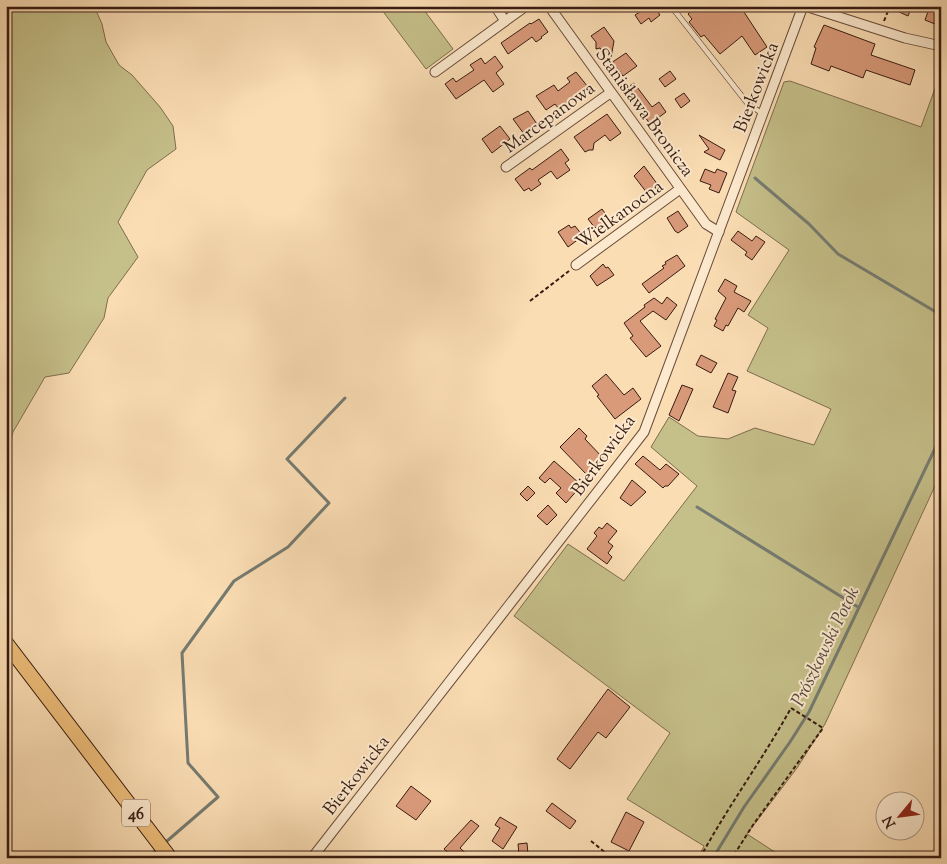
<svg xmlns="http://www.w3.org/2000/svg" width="947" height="864" font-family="'Sorts Mill Goudy',serif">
  <rect width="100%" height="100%" fill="#fbddb4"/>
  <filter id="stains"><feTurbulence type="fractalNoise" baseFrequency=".004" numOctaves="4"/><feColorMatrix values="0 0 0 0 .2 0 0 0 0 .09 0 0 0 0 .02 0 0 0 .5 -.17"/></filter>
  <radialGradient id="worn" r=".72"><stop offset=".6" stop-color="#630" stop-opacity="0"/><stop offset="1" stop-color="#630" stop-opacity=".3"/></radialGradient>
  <!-- green -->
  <g fill="#c5bf89" stroke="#7e6d4d">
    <path d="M6,6H94L102,24L106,42L119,65L132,75L160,107L173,126L176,149L147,170L118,222L138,257L108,298L104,318L69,373L45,377L13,432L10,446L6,449Z"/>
    <path d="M379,6H421L453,49L426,69Z"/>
    <path d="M941,72V473L825,724L797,768L747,834L784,858H698L704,846L627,799L670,733L514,616L568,544L624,581L697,486L651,447L669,417L698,436L728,439L755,428L814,445L831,409L747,371L768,328L748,315L789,250L736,212L784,82L790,81L921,127Z"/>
  </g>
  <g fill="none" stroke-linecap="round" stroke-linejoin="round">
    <!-- stream -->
    <g stroke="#757b71" stroke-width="3">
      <path d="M755,178L809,224L838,254L941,315"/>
      <path d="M697,507L858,607"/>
      <path d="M167,841L218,797L188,763L182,653L234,581L288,547L329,503L287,459L345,398"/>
      <path d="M147,858L154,852"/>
      <path d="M713,858L744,807L790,742L809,712L941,436"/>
    </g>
  </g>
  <!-- building -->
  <g fill="#d99a7a" stroke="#371b11">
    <path d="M640,6H654L660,15L651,22L649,18L641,24L635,15L643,10Z"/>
    <path d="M697,6H740L767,47L755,55L742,36L720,54L704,35L701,37L689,22L692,19L688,14Z"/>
    <path d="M886,6H912L908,16Z"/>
    <path d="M930,6H941V21L936,20L935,24L925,20Z"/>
    <path d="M539,19L548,32L541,37L542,38L536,42L532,37L508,54L501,43L530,23L531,24Z"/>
    <path d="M824,25L875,44L871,55L915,70L910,85L866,70L863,78L831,66L829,71L811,64L816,48L814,47Z"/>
    <path d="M604,27L614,41L610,63L600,48L596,49V42L591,36Z"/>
    <path d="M626,53L637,66L623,76L618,69L613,72L608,65Z"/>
    <path d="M495,56L503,67L496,73L504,84L493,92L484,80L456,99L445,84L453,78L456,82L474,70L470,65L481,58L485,64Z"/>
    <path d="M670,71L676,79L665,87L659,79Z"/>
    <path d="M576,72L588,87L559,109L555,104L546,110L536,96L554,85L558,91L570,82L567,78Z"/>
    <path d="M634,83L652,107L659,102L666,112L650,124L625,89Z"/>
    <path d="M684,93L690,101L681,108L675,99Z"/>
    <path d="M528,111L537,124L524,134L513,119Z"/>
    <path d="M607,114L621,133L610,141L605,135L594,143L593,150H589L585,152L574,137Z"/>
    <path d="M500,126L510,139L492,153L482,139Z"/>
    <path d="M699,135L725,150L720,160L704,152L709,149Z"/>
    <path d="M561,149L569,160L565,163L570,170L557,179L551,171L538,180L541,184L531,191L529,188L524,191L515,179L530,168L532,170Z"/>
    <path d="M644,166L658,185L647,193L634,176Z"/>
    <path d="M705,169L715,173L717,169L727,173L719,193L709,189L711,185L700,181Z"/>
    <path d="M602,209L610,220L595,228L588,219Z"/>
    <path d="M678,211L688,226L678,233L675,231L667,218Z"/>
    <path d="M569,225L571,228L575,226L583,236L568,247L558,232Z"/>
    <path d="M738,231L752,241L756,236L765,242L752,260L745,255L747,252L731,240Z"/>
    <path d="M677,255L685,266L649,293L642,284L664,268L662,266L666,264L665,262Z"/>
    <path d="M603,264L606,268L608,267L614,275L597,286L590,276Z"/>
    <path d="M725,279L737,286L734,292L751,301L744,312L738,308L728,326L726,325L723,331L714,326L717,320L715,319L726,298L718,291Z"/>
    <path d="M667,297L677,305L666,320L653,311L640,321L661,346L646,357L630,338L633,336L624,323L645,307L644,305L654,298L662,304Z"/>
    <path d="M701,355L717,363L711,373L696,365Z"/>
    <path d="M728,373L738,377L732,390L736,391L728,413L713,407Z"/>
    <path d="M606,374L624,395L633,388L641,399L615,419L597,396L599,395L592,386Z"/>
    <path d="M682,385L693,389L679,421L669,415Z"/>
    <path d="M579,428L587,436L585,439L604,459L587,475L560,447Z"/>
    <path d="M643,456L660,470L666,464L679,474L668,486H665L663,488L635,464Z"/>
    <path d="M554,461L579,483L576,486L579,488L566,503L556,493L561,488L550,478L545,483L539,478Z"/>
    <path d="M632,480L646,492L631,506L620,498Z"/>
    <path d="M528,486L535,493L527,501L520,494Z"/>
    <path d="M548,505L557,515L547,525L537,516Z"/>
    <path d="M607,523L617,531L608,542L613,546L608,553L612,557L607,564L587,549L597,536L594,533L599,527L602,529Z"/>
    <path d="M608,689L630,707L606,738L598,732L570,769L557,759Z"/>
    <path d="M411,786L431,801L416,820L396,806Z"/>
    <path d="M552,803L576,821L570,829L546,811Z"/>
    <path d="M626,812L644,822L629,851L611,842Z"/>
    <path d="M500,817L517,827L503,849L492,841L500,828L495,825Z"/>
    <path d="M471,820L479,826L460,848L471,858H454L444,849Z"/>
    <path d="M527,843L528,854L519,855L518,844Z"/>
  </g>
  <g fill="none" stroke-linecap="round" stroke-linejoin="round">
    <!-- lane casing -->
    <g stroke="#684c3a" stroke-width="6">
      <path id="lane" d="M671,6L748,104L763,114"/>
    </g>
    <!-- street casing -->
    <g stroke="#684c3a" stroke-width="11">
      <g id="street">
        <path d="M495,6L505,21"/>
        <path d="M549,6L706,224L719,232"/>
        <path d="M805,6L905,38L941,46"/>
        <path d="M435,72L526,6"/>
        <path d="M506,167L610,93"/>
        <path d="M576,265L680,189"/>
        <path d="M312,858L644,432L803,6"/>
      </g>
    </g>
    <!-- primary casing -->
    <g stroke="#371b11" stroke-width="16">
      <path id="primary" d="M6,643L170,858"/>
    </g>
    <!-- path -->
    <g stroke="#371b11" stroke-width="2" stroke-dasharray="4 2.5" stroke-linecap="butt">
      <path d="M884,21L890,6"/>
      <path d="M530,301L569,271"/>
      <path d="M591,841L612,858"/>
      <path d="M700,858C728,806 763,759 791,708L823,728L753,825L732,858"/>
    </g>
    <!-- lane -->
    <use href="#lane" stroke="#fce9ce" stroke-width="4.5"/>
    <!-- street -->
    <use href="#street" stroke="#fce9ce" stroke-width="9"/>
    <!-- primary -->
    <use href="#primary" stroke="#eebe7a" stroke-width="14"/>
  </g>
  <g text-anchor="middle" stroke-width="4" stroke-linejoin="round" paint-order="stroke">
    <!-- shield labels -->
    <rect fill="#fce9ce" stroke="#72594a" stroke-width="1" x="122" y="799.5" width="28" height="27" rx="4"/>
    <g font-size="16" font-weight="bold" fill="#371b11">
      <text x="136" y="819">46</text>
    </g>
    <!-- street labels -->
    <g font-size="18" fill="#371b11" stroke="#fce9ce">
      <text transform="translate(756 87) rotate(-69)" y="6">Bierkowicka</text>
      <text transform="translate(645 112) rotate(54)" y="6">Stanisława Bronicza</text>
      <text transform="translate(549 117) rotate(-36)" y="6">Marcepanowa</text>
      <text transform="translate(619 214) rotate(-36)" y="6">Wielkanocna</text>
      <text transform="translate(603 455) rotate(-54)" y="6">Bierkowicka</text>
      <text transform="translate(356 775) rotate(-52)" y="6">Bierkowicka</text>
    </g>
    <!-- water labels -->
    <g font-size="19" font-style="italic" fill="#564b41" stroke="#fce9ce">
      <text transform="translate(824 646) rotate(-64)" y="7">Prószkowski Potok</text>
    </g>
  </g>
  <!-- margin -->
  <rect width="947" height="864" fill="none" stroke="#fbddb4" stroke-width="25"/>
  <rect x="8" y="8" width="932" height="849" fill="none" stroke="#371b11" stroke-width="2.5"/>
  <rect x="12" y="12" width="922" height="839" fill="none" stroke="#371b11"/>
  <!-- north arrow -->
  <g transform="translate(900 816) rotate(241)"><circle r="24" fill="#fce9ce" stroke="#ad9782"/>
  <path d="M0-4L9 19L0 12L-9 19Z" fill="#8f2418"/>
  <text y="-8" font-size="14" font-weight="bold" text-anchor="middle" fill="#371b11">N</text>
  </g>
  <rect width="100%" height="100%" filter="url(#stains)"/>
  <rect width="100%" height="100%" fill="url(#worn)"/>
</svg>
